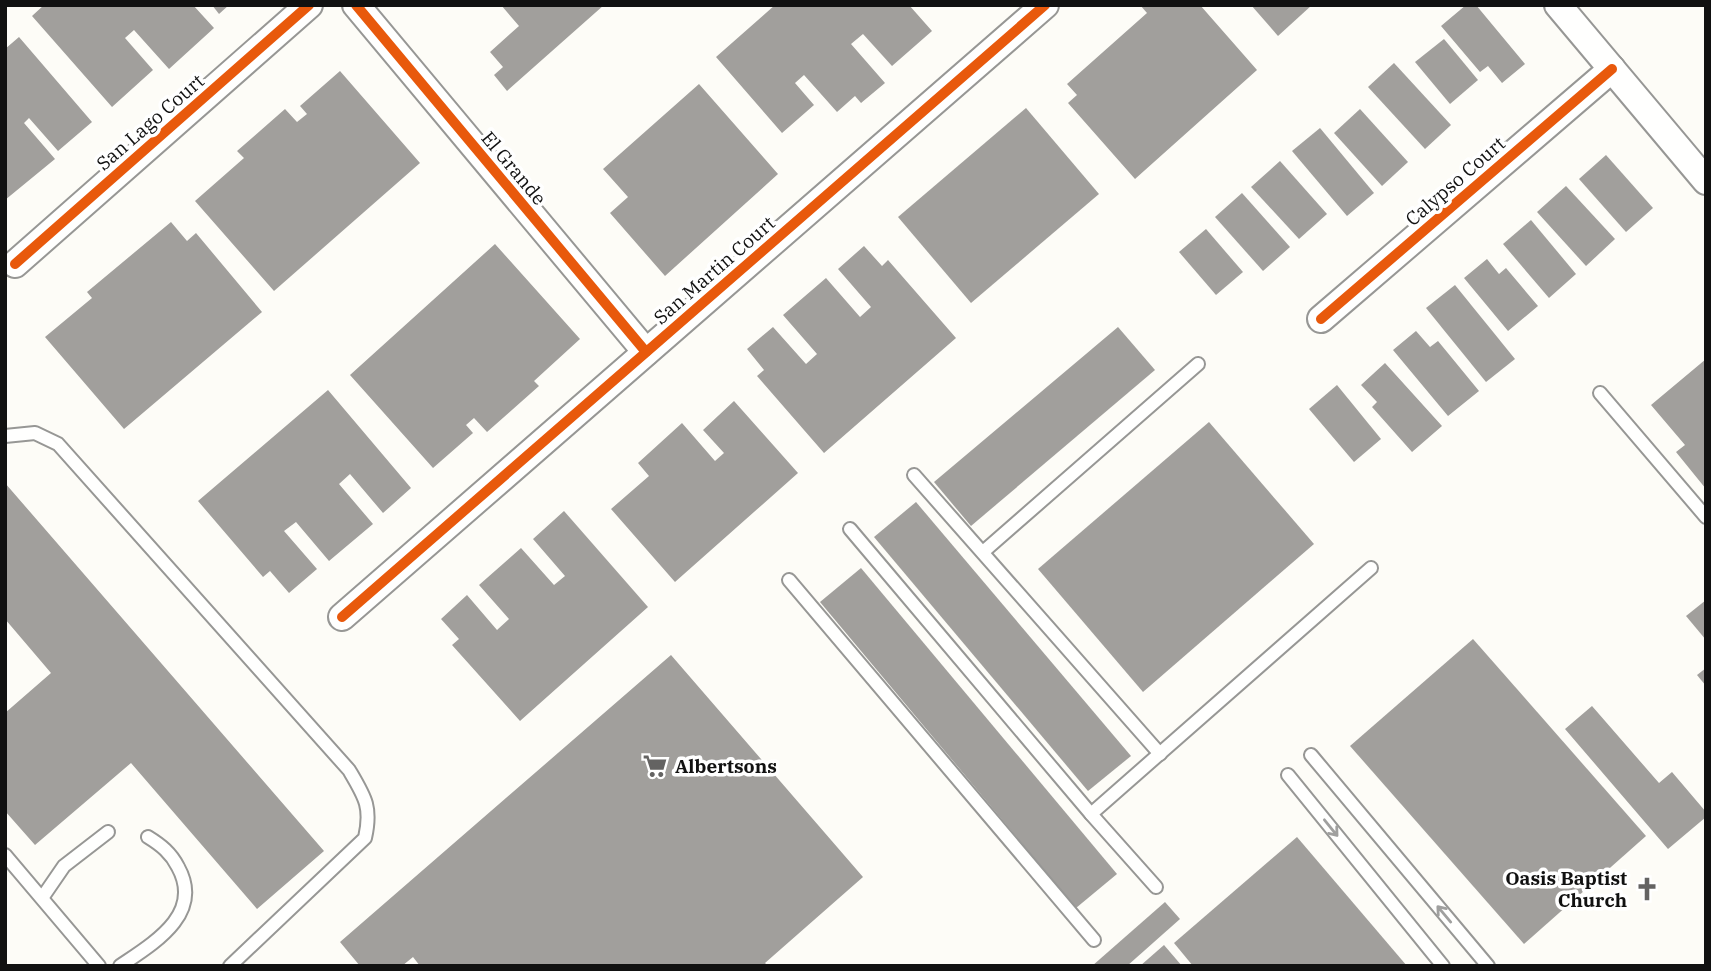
<svg xmlns="http://www.w3.org/2000/svg" width="1711" height="971" font-family="'IBM Plex Serif',serif">
  <rect width="100%" height="100%" fill="#fdfcf7"/>
  <!-- building -->
  <g fill="#a19f9c">
    <path d="M44,5H193L214,28L169,69L134,30L125,38L153,70L112,107L32,16Z"/>
    <path d="M212,5H229L219,14Z"/>
    <path d="M501,5H604L507,91L494,75L503,67L490,52L519,26Z"/>
    <path d="M775,5H909L932,31L892,66L863,34L851,44L885,83L861,103L855,96L837,112L804,75L795,83L814,105L782,133L716,57Z"/>
    <path d="M1140,5H1200L1257,70L1135,179L1068,103L1077,95L1067,84L1147,13Z"/>
    <path d="M1251,5H1312L1278,36Z"/>
    <path d="M1466,5H1476L1525,64L1502,83L1488,66L1480,72L1441,26Z"/>
    <path d="M19,37L92,122L58,151L29,118L24,123L55,159L5,200V49Z"/>
    <path d="M1444,39L1478,80L1450,104L1415,62Z"/>
    <path d="M1394,63L1451,125L1425,149L1368,87Z"/>
    <path d="M340,71L420,163L274,291L195,201L244,158L237,151L285,109L297,122L307,114L300,106Z"/>
    <path d="M699,84L778,174L665,276L610,213L628,197L603,169Z"/>
    <path d="M1026,108L1099,194L971,303L898,217Z"/>
    <path d="M1360,109L1408,162L1382,186L1334,133Z"/>
    <path d="M1320,128L1374,193L1347,216L1292,151Z"/>
    <path d="M1606,155L1653,208L1626,232L1579,179Z"/>
    <path d="M1280,161L1327,214L1299,239L1251,187Z"/>
    <path d="M1566,186L1615,239L1586,266L1537,212Z"/>
    <path d="M1242,193L1290,247L1263,271L1215,217Z"/>
    <path d="M1531,220L1576,274L1549,298L1503,244Z"/>
    <path d="M171,222L187,241L196,233L262,312L124,429L45,337L92,298L87,292Z"/>
    <path d="M1206,229L1243,272L1216,295L1179,252Z"/>
    <path d="M495,244L580,339L534,381L539,386L487,432L474,418L466,425L473,433L433,468L350,375Z"/>
    <path d="M864,246L882,266L888,260L956,338L824,453L757,376L764,370L747,349L773,327L806,364L817,354L783,315L826,278L860,317L871,307L838,269Z"/>
    <path d="M1487,259L1499,274L1506,268L1538,306L1508,331L1464,278Z"/>
    <path d="M1455,285L1515,359L1486,382L1426,308Z"/>
    <path d="M1118,327L1155,370L971,526L934,482Z"/>
    <path d="M1416,331L1430,347L1438,341L1479,391L1448,416L1393,350Z"/>
    <path d="M1706,359V489L1676,452L1685,445L1651,405Z"/>
    <path d="M1385,363L1442,426L1412,452L1372,407L1377,402L1361,385Z"/>
    <path d="M1337,385L1381,439L1354,462L1309,409Z"/>
    <path d="M328,390L411,488L383,513L350,474L339,484L373,524L329,561L296,522L284,531L317,569L289,593L270,571L263,577L198,501Z"/>
    <path d="M734,401L798,473L675,582L611,509L649,476L638,463L682,423L715,461L724,453L703,430Z"/>
    <path d="M1209,422L1314,544L1143,692L1038,569Z"/>
    <path d="M5,483L324,851L257,909L131,763L35,845L5,811V713L51,673L5,619Z"/>
    <path d="M916,502L1131,756L1088,791L874,537Z"/>
    <path d="M564,511L648,607L520,721L452,645L459,639L441,619L467,595L497,630L509,619L479,585L521,548L554,585L565,576L533,539Z"/>
    <path d="M861,568L1117,874L1076,908L820,602Z"/>
    <path d="M1706,600V640L1686,616Z"/>
    <path d="M1473,639L1646,836L1524,944L1350,746Z"/>
    <path d="M671,655L863,877L765,963L768,966H420L413,957L402,966H360L340,942Z"/>
    <path d="M1706,668V686L1697,675Z"/>
    <path d="M1592,706L1659,783L1672,772L1706,812V817L1668,849L1565,729Z"/>
    <path d="M1297,837L1407,966H1193L1174,943Z"/>
    <path d="M1165,902L1180,919L1127,966H1092Z"/>
    <path d="M1164,945L1182,966H1140Z"/>
  </g>
  <g fill="none" stroke-linecap="round" stroke-linejoin="round">
    <!-- service casing -->
    <g stroke="#979795" stroke-width="16">
      <g id="service">
        <path d="M1600,393L1706,517"/>
        <path d="M5,436L35,433L58,444L349,770C365,797 372,807 365,838L230,966"/>
        <path d="M914,475L1160,754"/>
        <path d="M850,529L1091,814"/>
        <path d="M983,552L1198,364"/>
        <path d="M789,580L1094,940"/>
        <path d="M1311,755L1488,966"/>
        <path d="M1288,775L1443,966"/>
        <path d="M5,855L99,966"/>
        <path d="M1156,887L1091,814L1371,568"/>
        <path d="M42,898L64,866L108,832"/>
        <path d="M120,966C154,943 204,914 178,867C171,853 161,845 148,837"/>
      </g>
    </g>
    <!-- minor casing -->
    <g stroke="#979795" stroke-width="30">
      <g id="minor">
        <path d="M356,5L646,352"/>
        <path d="M1558,5L1706,181"/>
        <path d="M15,264L309,5"/>
        <path d="M1321,319L1612,69"/>
        <path d="M342,617L1045,5"/>
      </g>
    </g>
    <!-- service -->
    <use href="#service" stroke="#fffffe" stroke-width="12"/>
    <!-- minor -->
    <use href="#minor" stroke="#fffffe" stroke-width="26"/>
    <!-- cycleway casing -->
    <g stroke="#fff" stroke-width="15">
      <g id="cycleway">
        <path d="M356,5L646,352"/>
        <path d="M15,264L309,5"/>
        <path d="M1321,319L1612,69"/>
        <path d="M342,617L1045,5"/>
      </g>
    </g>
    <!-- cycleway -->
    <use href="#cycleway" stroke="#e8590c" stroke-width="10"/>
  </g>
  <!-- one-way arrows -->
  <defs><path id="oneway-shaft" d="M-6 0H5M1.5-3L5.5 0L1.5 3" fill="none" stroke-width="1.6" stroke-linecap="round" stroke-linejoin="round" transform="scale(1.75)"/></defs>
  <g stroke="#a0a09f">
    <use href="#oneway-shaft" transform="translate(1331 828) rotate(51)"/>
    <use href="#oneway-shaft" transform="translate(1444 914) rotate(-130)"/>
  </g>
  <!-- icons -->
  <defs>
    <g id="supermarket-bare" transform="scale(1.89)"><path d="M-6-5.5h2.5l.6 2H6L4.5 2H-2.5L-4.4-4H-6ZM-1.5 3.2a1.3 1.3 0 1 0 .1 0ZM3 3.2a1.3 1.3 0 1 0 .1 0Z" fill="#646362" stroke="#fff" stroke-width="2.5" paint-order="stroke"/></g>
    <g id="church-bare" transform="scale(1.89)"><path d="M-1.2-6h2.4v3.5h3.3v2.4h-3.3V6h-2.4V-.1h-3.3v-2.4h3.3Z" fill="#646362" stroke="#fff" stroke-width="2.5" paint-order="stroke"/></g>
  </defs>
  <g fill-rule="evenodd">
    <use href="#supermarket-bare" x="655" y="766"/>
    <use href="#church-bare" x="1647" y="889"/>
  </g>
  <g text-anchor="middle" stroke-width="7" stroke-linejoin="round" paint-order="stroke">
    <!-- street labels -->
    <g font-size="19" fill="#111" stroke="#fff">
      <text transform="translate(150 122) rotate(-41)" y="7">San Lago Court</text>
      <text transform="translate(514 168) rotate(50)" y="7">El Grande</text>
      <text transform="translate(1455 181) rotate(-41)" y="7">Calypso Court</text>
      <text transform="translate(714 270) rotate(-41)" y="7">San Martin Court</text>
    </g>
    <!-- poi labels -->
    <g font-size="19" font-weight="bold" fill="#111" stroke="#fff" text-anchor="start">
      <text x="675" y="773">Albertsons</text>
      <text x="1627" y="885" text-anchor="end">Oasis Baptist<tspan x="1627" dy="22">Church</tspan></text>
    </g>
  </g>
  <!-- border -->
  <rect width="1711" height="971" fill="none" stroke="#111111" stroke-width="14"/>
</svg>
